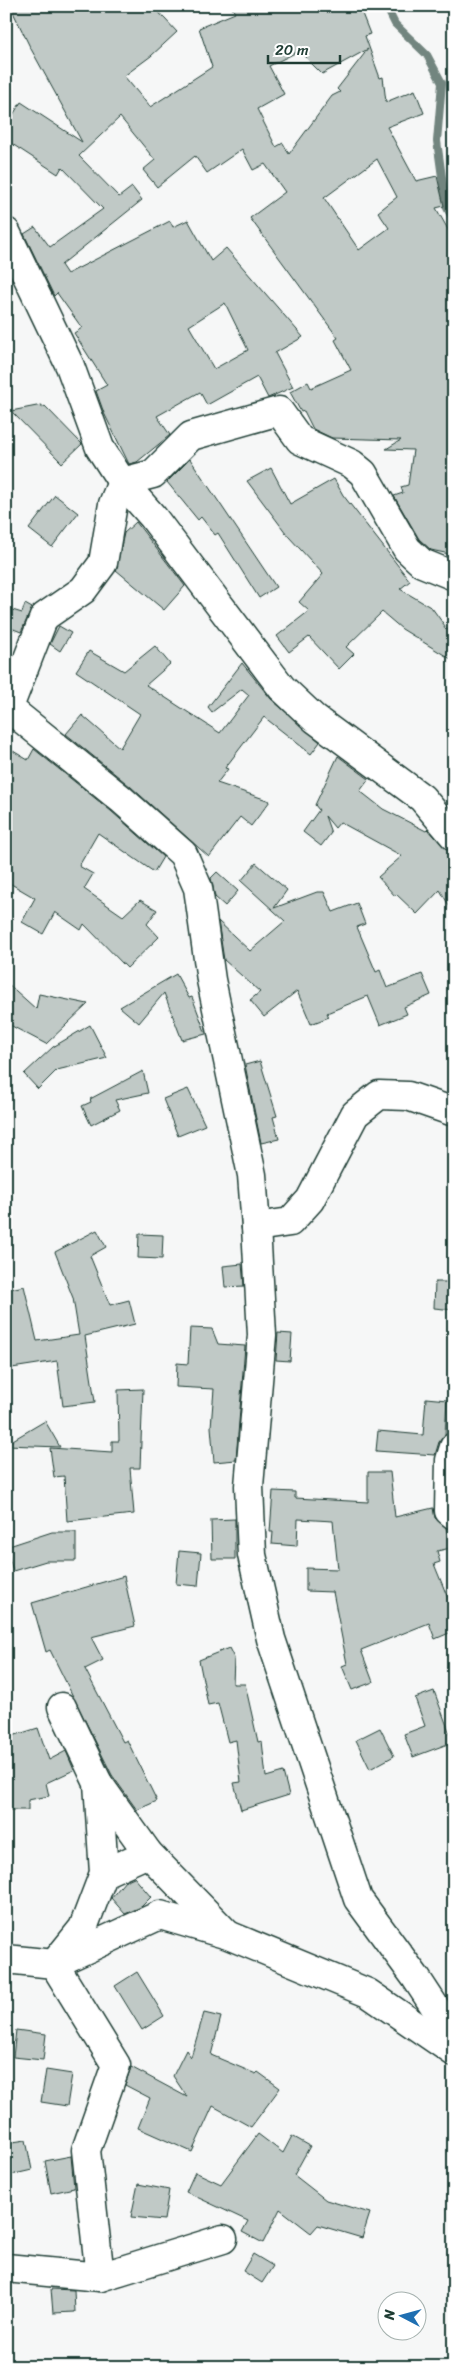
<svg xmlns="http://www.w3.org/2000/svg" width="460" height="2373" font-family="Sriracha,sans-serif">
  <rect width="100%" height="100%" fill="#f6f7f7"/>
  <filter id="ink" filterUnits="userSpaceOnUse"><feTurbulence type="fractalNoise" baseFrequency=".02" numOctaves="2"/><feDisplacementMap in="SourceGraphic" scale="10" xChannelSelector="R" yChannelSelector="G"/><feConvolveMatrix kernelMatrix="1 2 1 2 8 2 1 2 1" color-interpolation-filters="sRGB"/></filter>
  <g filter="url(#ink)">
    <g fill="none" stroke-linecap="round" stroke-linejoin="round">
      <!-- stream -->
      <path stroke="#72857f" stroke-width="8" d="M386,6L395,24L427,55L442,83L437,141L446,206L454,221"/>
    </g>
    <!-- building -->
    <g fill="#c0c9c6" stroke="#1f3d34" fill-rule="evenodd">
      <path d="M10,6H153L177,32L151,56L124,76L150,107L212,67L199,28L235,13L231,6H359L370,34L365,36L380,78L383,77L386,102L415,90L424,113L387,127L416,181L437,176L444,206L436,208L454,240V555L431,550L419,539L394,496L403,493L401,487L408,485L413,450L386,449L401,440L332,438L313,429L304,411L301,412L290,392L308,382L311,388L351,370L335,340L338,338L250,218L285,192L265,164L253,170L242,149L207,173L195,156L157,187L143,170L155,160L120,117L79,156L119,197L132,187L142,200L61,265L67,274L170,221L173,227L188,220L211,261L226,248L303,337L275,353L293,387L268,398L257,377L207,405L200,392L157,416L170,435L137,462L129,464L104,413L96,391L107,385L74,333L82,328L57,293L54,296L24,234L35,227L50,247L103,209L62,167L58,174L6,140V126L21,102L82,142L31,49ZM368,49L337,89L340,92L332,96L289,154L283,143L276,147L257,109L284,94L269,66L299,51L322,74ZM377,159L397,197L378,212L389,228L359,250L324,198ZM225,303L248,350L214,369L189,326Z"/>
      <path d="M42,405V408L45,406L82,444L62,463L11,411Z"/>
      <path d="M190,459L276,587L259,598L218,533L215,535L201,517L198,520L167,482Z"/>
      <path d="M271,468L290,504L334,479L343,495L410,581L400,589L432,608L445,626L444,628L454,632V661L402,629L382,612L346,647L354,654L339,669L309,637L289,652L277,636L309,611L299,602L323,574L289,537L247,481Z"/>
      <path d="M55,495L78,513L52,547L29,529Z"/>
      <path d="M136,522L185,586L164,610L116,570L124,533Z"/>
      <path d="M25,604L32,608L21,632L6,626V608L22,613Z"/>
      <path d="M59,626L71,633L60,651L50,644Z"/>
      <path d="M155,646L170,664L146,685L220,733L249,695L242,689L212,712L208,707L242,663L271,699L320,742L311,754L264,717L225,768L228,769L217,783L270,801L251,826L240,817L209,857L131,787L66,734L82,715L120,748L140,714L76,671L89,651L124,671Z"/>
      <path d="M34,749L111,811L163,857L154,872L98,833L79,866L93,874L84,889L123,916L140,900L157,910L147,924L159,937L127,968L84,924L81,930L55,912L43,934L22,922L35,898L6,881V762L13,751L28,760Z"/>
      <path d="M338,756L369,779L360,791L383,809L426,831L428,829L454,858V914L440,890L417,914L396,894L395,896L378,877L402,856L340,822L335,828L325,816L331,833L321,846L303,832L319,810L315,805Z"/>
      <path d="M256,863L287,890L274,908L317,892H324L333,912L357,903L365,924L357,927L376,972L380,970L387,988L422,974L431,995L404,1007L407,1014L380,1025L368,996L327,1013L329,1017L311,1024L297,991L264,1017L250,1000L260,992L224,960L218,921L250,951L285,921L241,881Z"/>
      <path d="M217,872L238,891L225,906L215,897L211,878Z"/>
      <path d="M176,974L189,998L192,997L206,1034L182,1040L164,993L139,1023L120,1007Z"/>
      <path d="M6,982L36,1009L39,994L88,1004L46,1044L6,1023Z"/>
      <path d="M90,1025L107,1058L57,1070L38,1089L24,1074L53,1047Z"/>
      <path d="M260,1061L277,1116L273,1117L279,1139L261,1143L245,1065Z"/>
      <path d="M143,1071L148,1093L115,1100L120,1110L91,1125L82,1106L91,1102L90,1099Z"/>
      <path d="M188,1089L205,1125L178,1136L163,1099Z"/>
      <path d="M97,1230L106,1247L90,1256L110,1305L129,1300L135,1324L85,1336L95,1402L63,1406L57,1361L12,1368L10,1354H6V1290L24,1286L37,1341L79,1335L73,1298L55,1252Z"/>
      <path d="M139,1234L163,1235L162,1259L138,1258Z"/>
      <path d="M242,1264L244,1286L225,1287L223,1266Z"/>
      <path d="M435,1282H454V1310L434,1308Z"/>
      <path d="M190,1328L212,1329L218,1344L245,1346L236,1460L214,1462L211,1427L214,1389L176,1387L177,1363L188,1364Z"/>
      <path d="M278,1333L292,1334L290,1361L276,1360Z"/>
      <path d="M143,1389L140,1468H130L134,1514L67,1521L64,1476L54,1477L50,1448L112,1452V1441H119L118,1390Z"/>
      <path d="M426,1398L447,1400L445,1435L439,1442L435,1455L376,1451L378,1431L423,1435Z"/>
      <path d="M45,1421L60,1447L6,1445V1444Z"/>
      <path d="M368,1472H390L395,1517L433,1508L435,1518L446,1528L451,1548L437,1551L440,1562L434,1564L454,1613V1631L435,1639L429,1623L361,1650L373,1682L352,1690L342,1666L347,1664L333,1592L306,1591V1568L338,1569L333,1521L298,1519L297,1546L272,1544L273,1532H270L273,1491L295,1492V1498L368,1502Z"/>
      <path d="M235,1519V1559H212L211,1520Z"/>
      <path d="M52,1532H76V1561H46L13,1571L6,1547Z"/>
      <path d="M179,1551L201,1553L198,1586L176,1584Z"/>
      <path d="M124,1576L135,1626L91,1637L103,1660L85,1669L123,1742L127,1740L157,1801L137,1810L112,1775L50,1650L46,1652L32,1603Z"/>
      <path d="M229,1648L234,1658L233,1684H245L258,1742L262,1741L266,1777L283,1772L289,1795L241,1810L234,1783L241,1782L236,1740L228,1742L218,1703L208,1705L199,1660Z"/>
      <path d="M434,1691L453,1742L413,1757L404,1734L425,1726L415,1698Z"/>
      <path d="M38,1728L49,1760L66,1751L74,1770L46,1783L49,1796L28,1800V1810H6V1738Z"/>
      <path d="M380,1728L394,1756L370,1769L356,1740Z"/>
      <path d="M134,1877L151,1897L141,1907L125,1914L111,1898L125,1881Z"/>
      <path d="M137,1972L164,2016L142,2030L115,1986Z"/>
      <path d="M204,2013L221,2017L211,2055L256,2074L258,2072L280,2088L251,2127L213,2106L192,2152L138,2128L150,2098L125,2085L131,2067L187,2097L173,2076L186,2050L191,2057Z"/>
      <path d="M16,2030L46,2034L43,2060L13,2057Z"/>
      <path d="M46,2070L72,2074L67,2106L41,2102Z"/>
      <path d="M258,2134L283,2153L292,2136L310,2146L294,2175L326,2200L370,2213L362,2238L318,2225L311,2233L280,2209L263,2243L242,2232L248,2221L186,2192L195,2172L221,2184Z"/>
      <path d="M26,2140L32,2170L6,2176V2143Z"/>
      <path d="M71,2156L74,2188L51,2193L45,2161Z"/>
      <path d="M138,2184L169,2190L164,2220L131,2217Z"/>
      <path d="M253,2254L273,2266L262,2283L243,2271Z"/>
      <path d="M51,2289L74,2290L75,2312L53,2313Z"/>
    </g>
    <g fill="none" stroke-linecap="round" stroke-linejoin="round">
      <!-- minor casing -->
      <g stroke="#1f3d34" stroke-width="31">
        <g id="minor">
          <path d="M6,232L70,366L100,448L122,482L153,517L282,688L315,719L422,798L454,836"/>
          <path d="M454,576L422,563L407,549L363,473L352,464L300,440L279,411L191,436L153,474L122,482L113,504L103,563L83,590L44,617L11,702V710L121,799L183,854L198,888L211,980L252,1175L256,1227L262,1335L249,1486L252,1555L271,1639L358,1899L416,1978L454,2036"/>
          <path d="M256,1227L290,1222L310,1200L355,1114L379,1095L408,1096L454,1112"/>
          <path d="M454,1447L450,1460L449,1511L454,1515"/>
          <path d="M62,1707L98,1783L104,1873L83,1928L54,1964L116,2065L86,2150L100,2277"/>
          <path d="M98,1783L148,1853L227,1934"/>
          <path d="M104,1873L148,1853"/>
          <path d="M6,1959L54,1964L160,1915L228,1935L368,1993L454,2052"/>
          <path d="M6,2268L100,2277L223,2239"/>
        </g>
      </g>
      <!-- minor -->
      <use href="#minor" stroke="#fff" stroke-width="28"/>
    </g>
  </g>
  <!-- margin -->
  <rect width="460" height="2373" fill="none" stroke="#fff" stroke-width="25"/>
  <rect x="12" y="12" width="435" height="2348" fill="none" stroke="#1f3d34" stroke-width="2" filter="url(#ink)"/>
  <!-- north arrow -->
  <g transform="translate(402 2316) rotate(276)"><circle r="24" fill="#ffffff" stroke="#a5b1ae"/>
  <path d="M0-4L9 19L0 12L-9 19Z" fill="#1f6fb2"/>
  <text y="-8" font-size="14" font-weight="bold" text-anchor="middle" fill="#1f3d34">N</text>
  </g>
  <!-- scale -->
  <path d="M268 55v8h72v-8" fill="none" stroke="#1f3d34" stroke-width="2.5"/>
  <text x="275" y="55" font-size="15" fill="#1f3d34" stroke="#ffffff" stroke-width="4" paint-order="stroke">20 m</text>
</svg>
